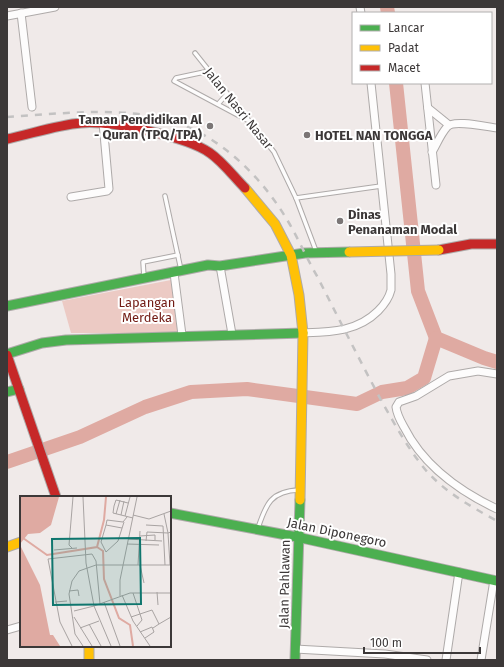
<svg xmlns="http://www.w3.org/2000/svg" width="504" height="667" font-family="'Fira Sans',sans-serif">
  <rect width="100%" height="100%" fill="#f0eae9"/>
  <!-- green -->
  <path fill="#eccac4" d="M171,280L179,333H71L62,301Z"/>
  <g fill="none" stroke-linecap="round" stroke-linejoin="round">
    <!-- river -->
    <g stroke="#dfaaa2" stroke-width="14">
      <path d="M387,7L388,13"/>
      <path d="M396,83L418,291L436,338L484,358L497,362"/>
      <path d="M7,462L80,437L145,407L191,392L247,389L357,404L382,392L407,388L424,378L436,338"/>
    </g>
    <!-- lane casing -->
    <g stroke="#aeaaa9" stroke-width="5.5">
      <g id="lane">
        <path d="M195,53L274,152L296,198L316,251"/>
        <path d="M209,71L176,78L174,81L247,120"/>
        <path d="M219,103L227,94"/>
        <path d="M165,196L181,270"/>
        <path d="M296,198L381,186"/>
        <path d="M144,277L143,262L178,255"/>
        <path d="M258,528C266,504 271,491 299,490"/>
      </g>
    </g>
    <!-- street casing -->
    <g stroke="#aeaaa9" stroke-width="9">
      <g id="street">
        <path d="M360,7L361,13"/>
        <path d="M21,13L32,107"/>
        <path d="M7,16L55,7"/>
        <path d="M425,83L436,185"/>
        <path d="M428,108L449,125"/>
        <path d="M432,152C437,144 440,135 447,127C453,119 487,127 497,128"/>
        <path d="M71,197L107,191L109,189L103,123"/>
        <path d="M220,266L232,334"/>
        <path d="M174,273L182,335"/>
        <path d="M303,333C330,332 357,332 378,311C384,305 389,298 391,290C391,285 391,279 391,274L371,83"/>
        <path d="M497,374L478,371L449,376L416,396L399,402L396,407C397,415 400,420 404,427C423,465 459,491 497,509"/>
        <path d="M7,630L21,626"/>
        <path d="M295,649L385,654L427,660"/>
        <path d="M446,660L459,572"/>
        <path d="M481,660L494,580"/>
      </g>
    </g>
    <!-- fast casing -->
    <g stroke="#aeaaa9" stroke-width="11">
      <g id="fast">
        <path d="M7,306L208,265L220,266L305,253L349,252"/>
        <path d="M7,354L42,343L66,340L303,333"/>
        <path d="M7,392L19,389"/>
        <path d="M170,513L297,537L497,581"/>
        <path d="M295,660L300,500"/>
      </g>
    </g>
    <!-- slow casing -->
    <g stroke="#aeaaa9" stroke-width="11">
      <g id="slow">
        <path d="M245,188L275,224L291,255L299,295L303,333L300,500"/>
        <path d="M7,547L21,542"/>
        <path d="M89,646V660"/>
      </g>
    </g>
    <!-- jam casing -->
    <g stroke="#aeaaa9" stroke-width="11">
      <g id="jam">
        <path d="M7,139C31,134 57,125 81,123C109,120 188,137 210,153C223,162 234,177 245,188"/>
        <path d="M439,250L471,244H497"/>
        <path d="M7,355L56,497"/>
      </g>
    </g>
    <!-- lane -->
    <use href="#lane" stroke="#fdfcfc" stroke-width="3.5"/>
    <!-- street -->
    <use href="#street" stroke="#fdfcfc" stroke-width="7"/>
    <!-- fast -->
    <use href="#fast" stroke="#4caf50" stroke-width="9"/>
    <!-- slow -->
    <use href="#slow" stroke="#ffc107" stroke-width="9"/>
    <!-- jam -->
    <use href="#jam" stroke="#c62828" stroke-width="9"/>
    <!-- rail -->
    <path stroke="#c3c2c2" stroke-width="2.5" stroke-dasharray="7 7" stroke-linecap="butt" d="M7,117C55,114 105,108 153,116C212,127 260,173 289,223C299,240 307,259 317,276C338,317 359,359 381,400C394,423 407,447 424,468C443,491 470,506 497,521"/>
    <!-- slow-bridge casing -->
    <g stroke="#aeaaa9" stroke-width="11" stroke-linecap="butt">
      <path id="slow-bridge" d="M349,252L439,250"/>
    </g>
    <!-- slow-bridge -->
    <use href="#slow-bridge" stroke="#ffc107" stroke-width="9"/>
  </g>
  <!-- markers -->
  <g fill="#7b7676" stroke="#fff" stroke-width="1.5">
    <circle cx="210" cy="126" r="4"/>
    <circle cx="307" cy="135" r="4"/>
    <circle cx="340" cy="221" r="4"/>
  </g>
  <g text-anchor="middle" stroke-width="4" stroke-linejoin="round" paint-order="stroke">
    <!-- street labels -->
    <g font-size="13" fill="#3c3838" stroke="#fff">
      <text transform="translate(239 108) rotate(51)" y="5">Jalan Nasri Nasar</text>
      <text transform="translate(337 532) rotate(12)" y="5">Jalan Diponegoro</text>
      <text transform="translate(284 584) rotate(-89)" y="5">Jalan Pahlawan</text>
    </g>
    <!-- poi labels -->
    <g font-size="13" font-weight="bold" fill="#3c3838" stroke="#fff" text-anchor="start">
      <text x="202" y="124" text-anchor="end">Taman Pendidikan Al<tspan x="202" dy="15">- Quran (TPQ/TPA)</tspan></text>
      <text x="315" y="140">HOTEL NAN TONGGA</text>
      <text x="348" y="219">Dinas<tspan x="348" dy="15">Penanaman Modal</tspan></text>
    </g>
    <!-- park labels -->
    <g font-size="13" fill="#721b14" stroke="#fff">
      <text x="147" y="307">Lapangan<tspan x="147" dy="15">Merdeka</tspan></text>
    </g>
  </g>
  <!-- overview -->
  <g transform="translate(20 496)">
    <rect width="151" height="151" fill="#f0eae9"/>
    <path d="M0,1H39L31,29L20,37L8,38L0,48ZM0,49L20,89L30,139H33L40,150H0Z" fill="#dfaaa2"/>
    <path fill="none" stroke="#dfaaa2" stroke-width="2" d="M3,42L27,59L77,51L84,24L86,1M77,51L83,55L84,83L99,122L110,129L113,150"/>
    <path fill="none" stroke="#a8a3a2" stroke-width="1" d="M110,1L105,20L113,22M96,18L100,4M101,19L104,5M113,19L129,23L151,15M105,20L93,17L94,10L96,4L108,7M86,29L81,46L86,56L98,45L104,26M126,29L143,30L145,69M102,32L86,29L87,24L103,26L107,21M120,40L135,39V44M108,43L142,45M126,45L127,36L148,37L144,18M107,48L139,49M52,52L49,49L53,1M34,54L57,52M118,69L120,35M120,69L124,87M150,69L148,37L151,36M49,95L58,94L59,100M137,96L138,109M113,97L122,124L117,130M102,99L113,125L130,150M100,100V84L117,1M35,106L47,105M84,106L100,150M54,115L74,110L66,67L63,1M54,121L72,150M111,121L132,114L139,128L133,132M69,128L81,150M139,128L151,121M60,132L79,125M120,136L132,131L134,136L125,142M52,150L40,126L28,63L72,58L76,65L80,108M63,150L55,138L49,98L52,85L59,75L76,69H151M91,150L74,110L110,97H151"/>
    <path fill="#0f766e" fill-opacity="0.15" stroke="#0f766e" stroke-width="2" d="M120,42L121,108L33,109L32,43Z"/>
    <rect width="151" height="151" fill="none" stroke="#3c3838" stroke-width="2"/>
  </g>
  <!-- border -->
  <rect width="504" height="667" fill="none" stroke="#3c3838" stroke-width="16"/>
  <!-- legend -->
  <rect x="352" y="12" width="140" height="72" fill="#ffffff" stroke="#b1afaf"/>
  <rect x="360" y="25" width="20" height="6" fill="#4caf50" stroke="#b1afaf"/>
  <text x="388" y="32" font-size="12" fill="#3c3838">Lancar</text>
  <rect x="360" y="45" width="20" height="6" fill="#ffc107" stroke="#b1afaf"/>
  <text x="388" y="52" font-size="12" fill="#3c3838">Padat</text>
  <rect x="360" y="65" width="20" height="6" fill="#c62828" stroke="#b1afaf"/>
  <text x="388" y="72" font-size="12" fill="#3c3838">Macet</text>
  <!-- scale -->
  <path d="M364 647v6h116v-6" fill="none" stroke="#3c3838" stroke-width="2"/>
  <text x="370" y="647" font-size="12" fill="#3c3838" stroke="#ffffff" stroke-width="3" paint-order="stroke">100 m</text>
</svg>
